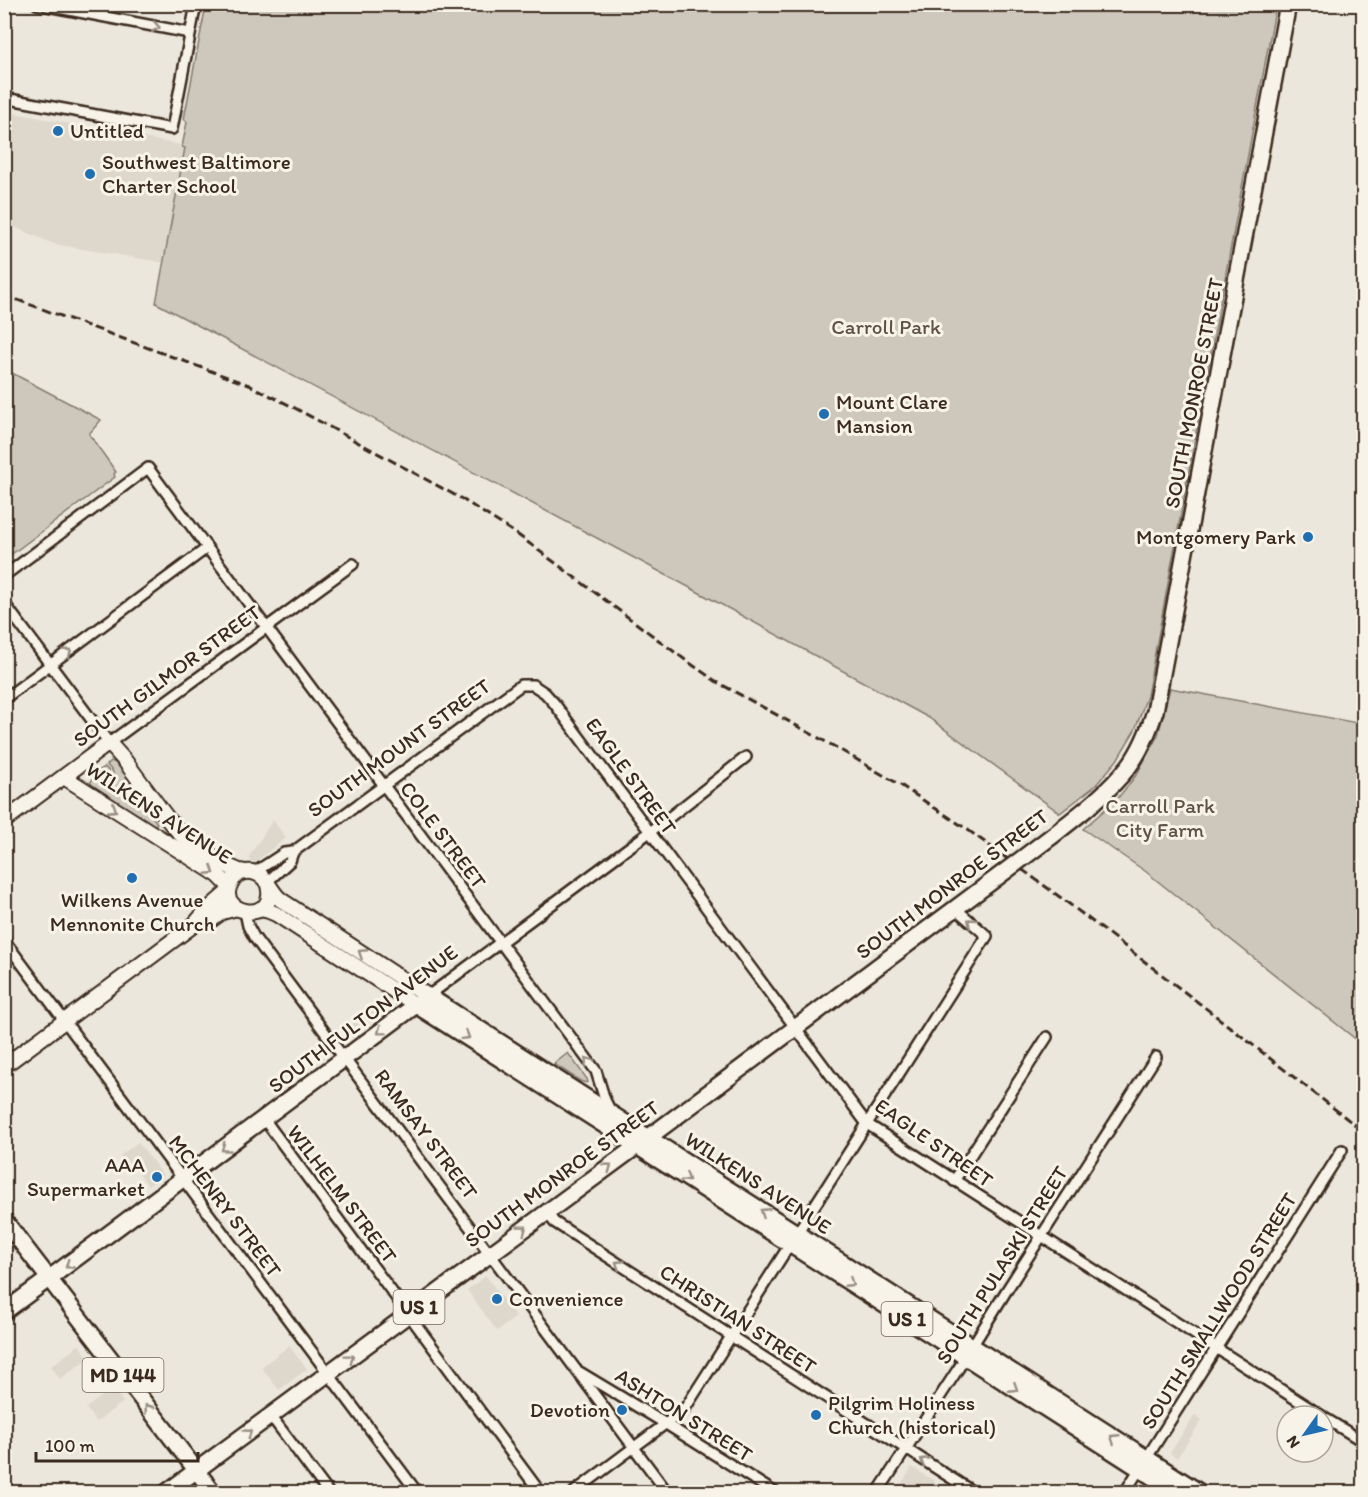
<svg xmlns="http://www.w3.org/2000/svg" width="1368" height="1497" font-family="Itim,sans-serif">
  <rect width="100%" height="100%" fill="#ece7dc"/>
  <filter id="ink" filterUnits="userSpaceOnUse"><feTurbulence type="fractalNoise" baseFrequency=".0167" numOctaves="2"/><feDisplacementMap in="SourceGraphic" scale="12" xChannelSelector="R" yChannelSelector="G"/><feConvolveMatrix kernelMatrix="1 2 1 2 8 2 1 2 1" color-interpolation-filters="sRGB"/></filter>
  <g filter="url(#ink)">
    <!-- built -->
    <g fill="#ddd7cc">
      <path d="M4,111L186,146L166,263L54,244L5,223Z"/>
      <path d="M273,820L286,838L254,863L248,858Z"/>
      <path d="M378,1001L388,1008L348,1037L344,1032Z"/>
      <path d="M138,1142L163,1175L148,1186L133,1164L128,1167L120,1156Z"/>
      <path d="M486,1276L516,1317L497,1331L467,1290Z"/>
      <path d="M79,1345L89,1358L60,1379L51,1366Z"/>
      <path d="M289,1346L307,1369L279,1390L261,1367Z"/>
      <path d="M113,1388L123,1402L96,1422L86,1408Z"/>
      <path d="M1195,1415L1202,1420L1177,1458L1170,1453Z"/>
      <path d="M912,1467L951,1492H896Z"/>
    </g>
    <!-- green -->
    <g fill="#cec8bc" stroke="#84796d" stroke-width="1.5">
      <path d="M206,5H1276L1147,696L1135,730L1117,760L1095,786L1060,813L929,718L713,600L156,303L185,148L182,147L187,122L184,119Z"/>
      <path d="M12,373L101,420L89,434L116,472L114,474L115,477L5,559L4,460L8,457L5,451V383Z"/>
      <path d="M1170,688L1363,724V1045L1145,871L1083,829L1118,798L1137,774L1158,735Z"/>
      <path d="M111,761C121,764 127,776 134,785L132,788L157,823L152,829L123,810L90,783L92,780L93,774L105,767L108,770L110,775L113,776V772L107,765Z"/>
      <path d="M568,1053L587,1079L588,1082L587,1083L580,1081L554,1064Z"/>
    </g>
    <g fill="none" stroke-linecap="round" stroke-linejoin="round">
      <!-- street casing -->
      <g stroke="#3b2a1e" stroke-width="14">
        <g id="street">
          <path d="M37,4L190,33"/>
          <path d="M4,98L172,129L196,4"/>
          <path d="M4,576L148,468L596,1071L605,1100L610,1110"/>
          <path d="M4,603L109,743L353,564"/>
          <path d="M4,699L207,548"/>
          <path d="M255,872L284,853L293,852"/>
          <path d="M267,882L290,861L293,852L521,685H533L545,693L554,703L867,1124L1322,1416"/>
          <path d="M245,912L248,926L254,937L667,1492"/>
          <path d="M4,940L417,1492"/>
          <path d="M428,996L666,820L746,757"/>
          <path d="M264,1119L540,1492"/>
          <path d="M954,1181L1047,1037"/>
          <path d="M547,1212L554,1222L973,1492"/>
          <path d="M578,1371L666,1424L774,1492"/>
          <path d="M271,1416L328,1492"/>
          <path d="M1323,1417L1364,1442"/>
          <path d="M574,1492L684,1410L987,936L955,908"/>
          <path d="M878,1492L958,1369L1005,1293L1156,1057"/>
          <path d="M1125,1492L1342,1150"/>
        </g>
      </g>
      <!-- secondary casing -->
      <g stroke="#3b2a1e" stroke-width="18">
        <g id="secondary">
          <path d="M64,777L218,875L229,886"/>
          <path d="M4,821L109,743L125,761L170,822L186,840L230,867L239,871L245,872"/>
          <path d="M268,885C279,927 211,914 232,881C236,874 244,871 252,872C267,874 270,892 281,900L428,996"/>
          <path d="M260,909L269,911L276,914L416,1005"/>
          <path d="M195,924L211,920L222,912L237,908"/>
          <path d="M4,1066L195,924L205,912L228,892"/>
        </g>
      </g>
      <!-- primary casing -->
      <g stroke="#3b2a1e" stroke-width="20">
        <g id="primary">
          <path d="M1052,836C1079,815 1107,794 1129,766C1141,750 1149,730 1155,711L1288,4"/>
          <path d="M416,1005L637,1146L1176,1492"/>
          <path d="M4,1220L213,1492"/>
          <path d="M4,1312L428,996L1199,1492"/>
          <path d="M167,1492L637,1146L1015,864"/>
        </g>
      </g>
      <!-- street -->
      <use href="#street" stroke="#f7f3e8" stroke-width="9"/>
      <!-- secondary -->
      <use href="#secondary" stroke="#f7f3e8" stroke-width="14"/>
      <!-- primary -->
      <use href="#primary" stroke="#f7f3e8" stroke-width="15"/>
      <!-- rail -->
      <path stroke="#3b2a1e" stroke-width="3" stroke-dasharray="9 4.5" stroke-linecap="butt" d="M4,295L249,385L293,407L462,499L518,535L684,659L717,682L837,748L902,786L968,830L1068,903L1212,1013L1364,1132"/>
      <!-- primary-bridge casing -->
      <g stroke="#3b2a1e" stroke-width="20" stroke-linecap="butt">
        <path id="primary-bridge" d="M1015,864L1052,836"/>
      </g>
      <!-- primary-bridge -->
      <use href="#primary-bridge" stroke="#f7f3e8" stroke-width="15"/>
    </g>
    <!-- one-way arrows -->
    <defs><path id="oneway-chevron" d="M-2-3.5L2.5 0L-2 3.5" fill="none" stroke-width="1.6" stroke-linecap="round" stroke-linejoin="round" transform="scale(1.5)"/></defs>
    <g stroke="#998e83">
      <use href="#oneway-chevron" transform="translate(156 27) rotate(10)"/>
      <use href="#oneway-chevron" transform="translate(68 652) rotate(-37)"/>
      <use href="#oneway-chevron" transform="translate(113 809) rotate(33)"/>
      <use href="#oneway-chevron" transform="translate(211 871) rotate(33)"/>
      <use href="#oneway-chevron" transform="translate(971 922) rotate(-139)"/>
      <use href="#oneway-chevron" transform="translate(362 953) rotate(-147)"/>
      <use href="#oneway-chevron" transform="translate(381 1031) rotate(143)"/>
      <use href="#oneway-chevron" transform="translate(466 1036) rotate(32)"/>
      <use href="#oneway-chevron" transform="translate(588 1061) rotate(-126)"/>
      <use href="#oneway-chevron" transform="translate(225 1148) rotate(144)"/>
      <use href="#oneway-chevron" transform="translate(608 1167) rotate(-36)"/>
      <use href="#oneway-chevron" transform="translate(686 1178) rotate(33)"/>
      <use href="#oneway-chevron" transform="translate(764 1212) rotate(-147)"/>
      <use href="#oneway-chevron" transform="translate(523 1229) rotate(-36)"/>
      <use href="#oneway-chevron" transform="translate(619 1264) rotate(-147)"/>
      <use href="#oneway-chevron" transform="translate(69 1265) rotate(144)"/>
      <use href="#oneway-chevron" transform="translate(850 1283) rotate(33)"/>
      <use href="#oneway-chevron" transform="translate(350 1358) rotate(-37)"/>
      <use href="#oneway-chevron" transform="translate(1014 1388) rotate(33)"/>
      <use href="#oneway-chevron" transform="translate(148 1408) rotate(-127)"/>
      <use href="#oneway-chevron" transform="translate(248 1433) rotate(-36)"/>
      <use href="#oneway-chevron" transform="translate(1114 1438) rotate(-147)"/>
      <use href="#oneway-chevron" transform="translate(924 1461) rotate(-147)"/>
    </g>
  </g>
  <!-- markers -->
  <g fill="#1f6fb2" stroke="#f7f3e8" stroke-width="2">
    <circle cx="58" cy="131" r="6"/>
    <circle cx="90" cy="174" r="6"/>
    <circle cx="824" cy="414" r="6"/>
    <circle cx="1308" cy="537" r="6"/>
    <circle cx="132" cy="878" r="6"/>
    <circle cx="157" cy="1177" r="6"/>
    <circle cx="497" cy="1299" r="6"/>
    <circle cx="622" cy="1410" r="6"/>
    <circle cx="816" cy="1415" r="6"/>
  </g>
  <g text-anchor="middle" stroke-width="6" stroke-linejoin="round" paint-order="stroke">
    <!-- shield labels -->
    <g fill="#f7f3e8" stroke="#73665b" stroke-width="1.5">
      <rect x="393.5" y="1290" width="51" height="34" rx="4.5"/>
      <rect x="881.5" y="1302" width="51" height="34" rx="4.5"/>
      <rect x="82.5" y="1358" width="81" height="34" rx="4.5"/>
    </g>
    <g font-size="20" font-weight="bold" fill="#3b2a1e">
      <text x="419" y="1314">US 1</text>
      <text x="907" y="1326">US 1</text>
      <text x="123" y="1382">MD 144</text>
    </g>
    <!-- poi labels -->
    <g font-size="21" fill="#3b2a1e" stroke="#f7f3e8" text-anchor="start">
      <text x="70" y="138">Untitled</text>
      <text x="102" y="169">Southwest Baltimore<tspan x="102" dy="24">Charter School</tspan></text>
      <text x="836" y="409">Mount Clare<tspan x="836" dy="24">Mansion</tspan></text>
      <text x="1296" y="544" text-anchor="end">Montgomery Park</text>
      <text x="132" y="907" text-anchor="middle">Wilkens Avenue<tspan x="132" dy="24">Mennonite Church</tspan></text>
      <text x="145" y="1172" text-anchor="end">AAA<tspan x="145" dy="24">Supermarket</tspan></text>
      <text x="509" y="1306">Convenience</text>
      <text x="828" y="1410">Pilgrim Holiness<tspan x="828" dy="24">Church (historical)</tspan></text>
      <text x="610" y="1417" text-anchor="end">Devotion</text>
    </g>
    <!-- park labels -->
    <g font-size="21" fill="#605246" stroke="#f7f3e8">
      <text x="886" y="334">Carroll Park</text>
      <text x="1160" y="813">Carroll Park<tspan x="1160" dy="24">City Farm</tspan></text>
    </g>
    <!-- street labels -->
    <g font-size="21" fill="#3b2a1e" stroke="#f7f3e8">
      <text transform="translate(1194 393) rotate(-79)" y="7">SOUTH MONROE STREET</text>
      <text transform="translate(167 676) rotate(-36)" y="7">SOUTH GILMOR STREET</text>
      <text transform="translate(399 748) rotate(-36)" y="7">SOUTH MOUNT STREET</text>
      <text transform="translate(631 776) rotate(54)" y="7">EAGLE STREET</text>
      <text transform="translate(159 813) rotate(33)" y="7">WILKENS AVENUE</text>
      <text transform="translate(443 835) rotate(53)" y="7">COLE STREET</text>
      <text transform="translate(952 884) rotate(-37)" y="7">SOUTH MONROE STREET</text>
      <text transform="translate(363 1019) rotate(-37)" y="7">SOUTH FULTON AVENUE</text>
      <text transform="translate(426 1134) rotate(53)" y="7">RAMSAY STREET</text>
      <text transform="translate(934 1143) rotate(35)" y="7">EAGLE STREET</text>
      <text transform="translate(562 1174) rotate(-36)" y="7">SOUTH MONROE STREET</text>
      <text transform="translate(758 1183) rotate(33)" y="7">WILKENS AVENUE</text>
      <text transform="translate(342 1194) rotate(53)" y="7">WILHELM STREET</text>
      <text transform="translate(225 1206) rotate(53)" y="7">MCHENRY STREET</text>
      <text transform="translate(1002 1265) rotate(-58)" y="7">SOUTH PULASKI STREET</text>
      <text transform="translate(1219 1311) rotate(-58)" y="7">SOUTH SMALLWOOD STREET</text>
      <text transform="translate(738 1319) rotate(33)" y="7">CHRISTIAN STREET</text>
      <text transform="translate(684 1415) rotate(32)" y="7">ASHTON STREET</text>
    </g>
  </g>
  <!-- margin -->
  <rect width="1368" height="1497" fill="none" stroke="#f7f3e8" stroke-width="24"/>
  <rect x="12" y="12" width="1344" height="1473" fill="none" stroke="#3b2a1e" stroke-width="2" filter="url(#ink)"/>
  <!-- north arrow -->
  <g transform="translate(1305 1434) rotate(236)"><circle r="28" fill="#f7f3e8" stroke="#aca397" stroke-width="1.5"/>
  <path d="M0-4.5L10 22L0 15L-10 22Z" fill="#1f6fb2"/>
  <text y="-9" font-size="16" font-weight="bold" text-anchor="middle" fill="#3b2a1e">N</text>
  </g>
  <!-- scale -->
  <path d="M36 1452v9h162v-9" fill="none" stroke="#3b2a1e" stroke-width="3"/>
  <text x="45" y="1452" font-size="18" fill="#3b2a1e" stroke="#f7f3e8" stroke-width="4.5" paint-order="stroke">100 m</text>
</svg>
